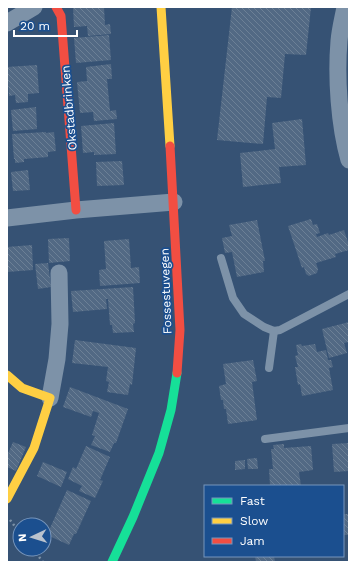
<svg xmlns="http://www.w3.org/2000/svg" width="356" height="569" font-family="'Work Sans',sans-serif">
  <defs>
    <pattern id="building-back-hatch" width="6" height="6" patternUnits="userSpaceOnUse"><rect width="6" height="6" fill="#526984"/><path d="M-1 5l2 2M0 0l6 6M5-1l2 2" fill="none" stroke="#6c8096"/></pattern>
  </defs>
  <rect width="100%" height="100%" fill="#365274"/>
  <!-- building -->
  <g fill="url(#building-back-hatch)">
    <path d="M73,7H104L105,25L110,24L111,34L88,36L87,26L74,27Z"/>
    <path d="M232,7H311L306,55L285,54L281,98L267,97L263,144L217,140Z"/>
    <path d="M109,35L111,60L76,63L74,38Z"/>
    <path d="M111,64L112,79H107L110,111L116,110L117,119L94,121L93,112L80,113L77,82L87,81L86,67Z"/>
    <path d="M37,65L39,93L28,94V102L16,103L15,95L9,96L7,67Z"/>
    <path d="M36,107L37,129L13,131L11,110Z"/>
    <path d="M302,119L306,165L279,167L281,183L243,187L240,153L275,149L272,123Z"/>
    <path d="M114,123L116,154L94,155V152L83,153L81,126Z"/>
    <path d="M46,132V133L54,132L56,151L48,152V157L24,159V162L15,163V159H14L12,134Z"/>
    <path d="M122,161L124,185L97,186L96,162Z"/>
    <path d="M28,170L30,190L13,191L11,172Z"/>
    <path d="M311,219L313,225L317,224L320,233L316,234L317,237L328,233L329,235L344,230L349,245V250L335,254L336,257L316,263L318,269L317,273L309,276L306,274L304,267L302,268L288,226Z"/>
    <path d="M257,220L265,261H263L264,272L237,277L232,252L225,253L222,238L232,236L229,225Z"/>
    <path d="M69,238L70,261L49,263L48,239Z"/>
    <path d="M129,239L131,268L139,267L140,283L100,286L99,270L106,269L104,241Z"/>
    <path d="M32,245L33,270L7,272V247Z"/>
    <path d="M48,263L51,287L38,289L35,264Z"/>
    <path d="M133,287L135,323L133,324L134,332L113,333L112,325H110L108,299H106L107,309L73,312L71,291Z"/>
    <path d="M349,322V342L344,343L347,353L329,358L322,329Z"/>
    <path d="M75,340L136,348L132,385L130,384L128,395L107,392L109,382L106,381L108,367L72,363Z"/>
    <path d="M301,344L302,346L315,344L317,352L326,350L328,360H331L333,367L329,368L333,390L302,396L300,384L298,385L295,367H298L295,356L298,355L296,345Z"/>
    <path d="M253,360L257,381L252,382L257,420L228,424L226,409H224L223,400H221L219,386L226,384L223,364Z"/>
    <path d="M70,387L128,409L116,443H114L110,452L91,445L95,436L92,435L99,413L93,411L91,417L63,407Z"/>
    <path d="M13,442L26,447L16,471L7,467V456Z"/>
    <path d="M349,443V471L334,472L332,444Z"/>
    <path d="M284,444V448L311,446L313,470L299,472L301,486H270L269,469H273L271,449H274L273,445Z"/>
    <path d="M86,446L110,457L100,480L103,481L95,498L79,491L82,486L68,479L73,467L76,469Z"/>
    <path d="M257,458L258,469H248L247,459Z"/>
    <path d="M245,460V469L235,470V461Z"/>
    <path d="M43,462L67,472L61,487L37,476Z"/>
    <path d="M67,490L91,501L76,534H74L69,545L47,535Z"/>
    <rect x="343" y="514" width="6" height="21"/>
    <path d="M255,556H274L275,562H256Z"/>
  </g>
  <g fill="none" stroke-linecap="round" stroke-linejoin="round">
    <!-- path -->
    <g stroke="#7d92a8" stroke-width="2.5" stroke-dasharray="2 3" stroke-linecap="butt">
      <path d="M10,520L20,533"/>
      <path d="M33,549L43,562"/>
    </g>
    <!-- lane -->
    <g stroke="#7d92a8" stroke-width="8">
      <path d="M221,258L233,298L244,314L264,327L274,331L280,330L349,294"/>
      <path d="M269,368L274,331"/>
      <path d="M265,439L349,428"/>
    </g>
    <!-- street -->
    <g stroke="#7d92a8" stroke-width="17">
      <path d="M345,7C343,18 340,29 339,41C336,77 339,125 349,160"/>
      <path d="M7,23L34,7"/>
      <path d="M7,218L76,210L174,202"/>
      <path d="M50,398L57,359L60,324L59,273"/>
    </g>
    <!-- fast -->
    <path stroke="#16e098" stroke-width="9" d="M112,562L133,517L159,453L171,410L177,373"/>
    <!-- slow -->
    <g stroke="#ffcf43" stroke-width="9">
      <path d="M161,7L170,146"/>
      <path d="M7,375L22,388L50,398L34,448L7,499"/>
    </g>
    <!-- jam -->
    <g stroke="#f24e42" stroke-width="9">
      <path d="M56,7L61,16L76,210"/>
      <path d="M170,146L180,330L177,373"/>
    </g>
  </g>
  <g text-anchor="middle" stroke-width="3.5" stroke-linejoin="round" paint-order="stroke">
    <!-- street labels -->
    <g font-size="12" fill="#fff" stroke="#1b4f8f">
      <text transform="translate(69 108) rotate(-95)" y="4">Okstadbrinken</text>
      <text transform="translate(166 291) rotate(-92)" y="4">Fossestuvegen</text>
    </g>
  </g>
  <!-- border -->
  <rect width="356" height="569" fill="none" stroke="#ffffff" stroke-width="16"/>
  <!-- legend -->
  <rect x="204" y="485" width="140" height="72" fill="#1b4f8f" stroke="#7695bc"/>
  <rect x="212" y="498" width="20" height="6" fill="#16e098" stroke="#7695bc"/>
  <text x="240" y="505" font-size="12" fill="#ffffff">Fast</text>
  <rect x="212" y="518" width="20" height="6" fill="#ffcf43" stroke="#7695bc"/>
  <text x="240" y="525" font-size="12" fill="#ffffff">Slow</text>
  <rect x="212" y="538" width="20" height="6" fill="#f24e42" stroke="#7695bc"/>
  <text x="240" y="545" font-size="12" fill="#ffffff">Jam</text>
  <!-- north arrow -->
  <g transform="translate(32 537) rotate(266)"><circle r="19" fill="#1b4f8f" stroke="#7695bc"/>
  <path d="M0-3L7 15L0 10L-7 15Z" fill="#b9c2ce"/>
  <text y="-6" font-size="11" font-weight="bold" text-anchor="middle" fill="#ffffff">N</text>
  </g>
  <!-- scale -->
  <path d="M14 30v6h63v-6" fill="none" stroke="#ffffff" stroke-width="2"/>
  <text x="20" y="30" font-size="12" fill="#ffffff" stroke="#1b4f8f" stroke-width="3" paint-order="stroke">20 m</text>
</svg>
